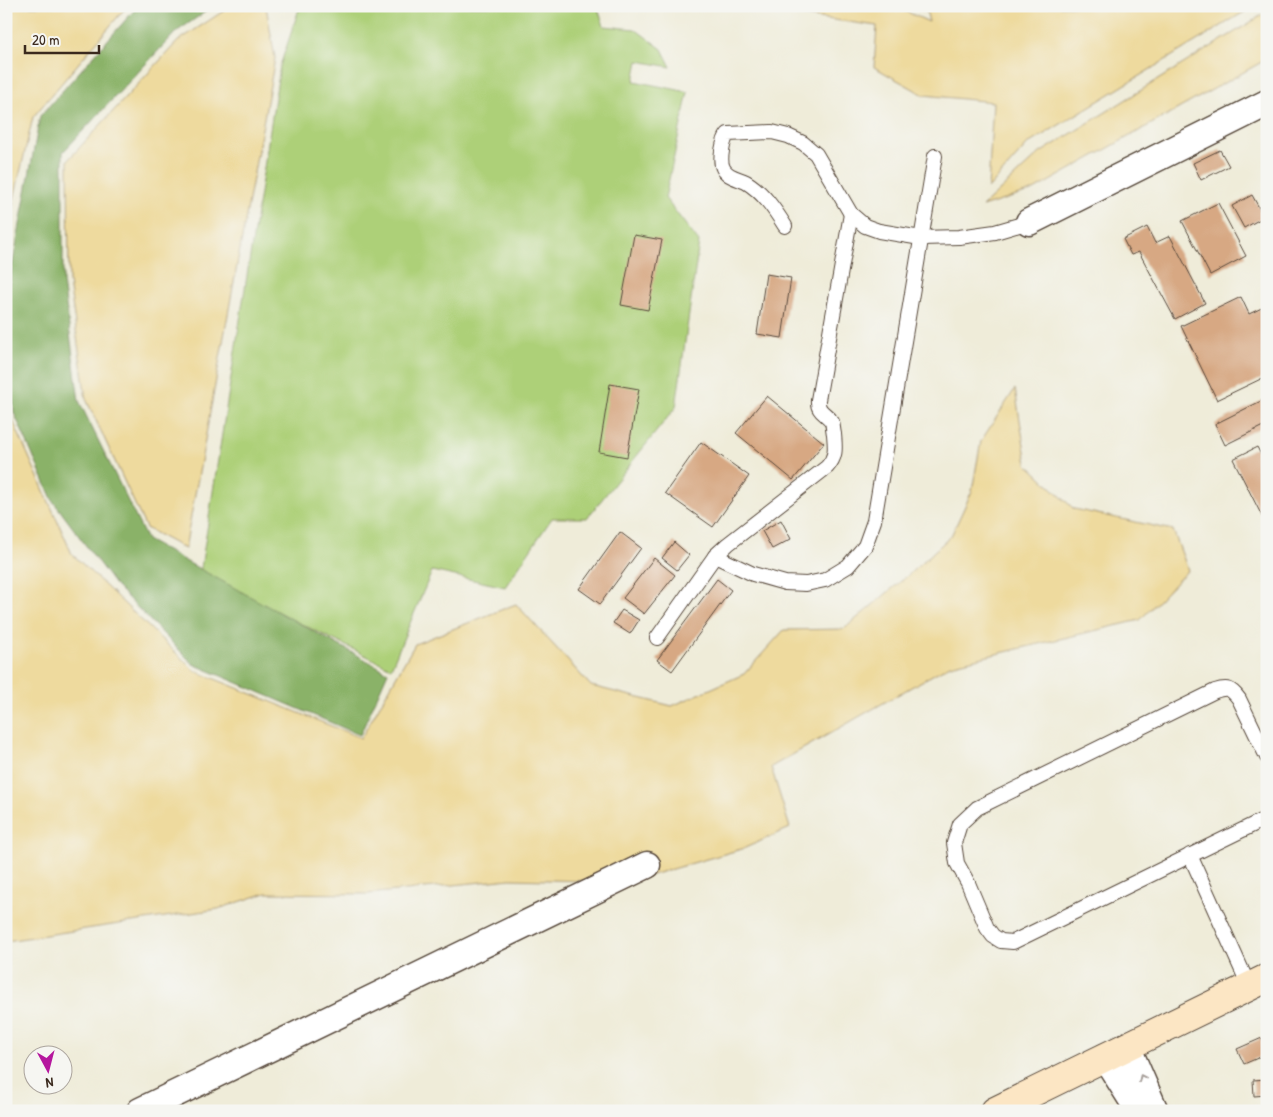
<svg xmlns="http://www.w3.org/2000/svg" width="1273" height="1117" font-family="'Patrick Hand',sans-serif">
  <rect width="100%" height="100%" fill="#f6f6f2"/>
  <filter id="ink" filterUnits="userSpaceOnUse"><feTurbulence type="fractalNoise" baseFrequency=".02" numOctaves="2"/><feDisplacementMap in="SourceGraphic" scale="10" xChannelSelector="R" yChannelSelector="G"/><feConvolveMatrix kernelMatrix="1 2 1 2 8 2 1 2 1" color-interpolation-filters="sRGB"/></filter>
  <filter id="wash" filterUnits="userSpaceOnUse"><feTurbulence type="fractalNoise" baseFrequency=".0096" numOctaves="4" result="noise"/><feDisplacementMap in="SourceGraphic" scale="20" xChannelSelector="R" yChannelSelector="G"/><feGaussianBlur stdDeviation="1.12" result="paint"/><feColorMatrix in="noise" values="0 0 0 0 0 0 0 0 0 0 0 0 0 0 0 0 0 1.4 0 .05"/><feComposite in="paint" operator="in"/></filter>
  <g filter="url(#wash)">
    <rect width="100%" height="100%" fill="#efecd9"/>
    <!-- green -->
    <path fill="#add078" stroke="#747d4b" d="M300,6H597L604,26L635,29L662,49L671,67L638,61L634,81L688,92L665,198L699,242L676,407L587,518H552L505,587L432,571L391,668L200,574L280,66Z"/>
    <!-- forest -->
    <path fill="#8ab268" stroke="#626e43" d="M138,6H214L176,32L63,152V282L79,401L147,540L388,672L360,735L193,664L115,585L53,501L14,413L6,329V300L40,116Z"/>
    <!-- sand -->
    <g fill="#eeda9e" stroke="#94825e">
      <path d="M6,6H127L33,117L6,233Z"/>
      <path d="M231,6H266L275,58L185,549L146,528L86,399L69,282L68,160L178,41Z"/>
      <path d="M734,6H894L929,22L925,6H1254L1028,144L988,189L993,102L924,95L874,67L877,26Z"/>
      <path d="M1267,12V59L1032,191L982,207L1040,153Z"/>
      <path d="M1015,389L1027,464L1074,509L1173,530L1188,570L1140,620L950,665L771,767L790,828L745,848L627,882L510,879L368,894L266,893L218,909L6,941V405L72,554L195,671L361,738L415,644L516,604L591,686L672,706L744,674L784,630L844,629L906,577L951,536L972,491L981,441Z"/>
    </g>
    <g id="blocks">
      <!-- building -->
      <g fill="#d7a883">
        <path d="M1220,150L1229,166L1201,180L1193,163Z"/>
        <path d="M1252,195L1264,217L1244,228L1232,206Z"/>
        <path d="M1218,203L1246,256L1210,275L1182,221Z"/>
        <path d="M1147,227L1155,243L1170,236L1205,303L1175,319L1139,252L1131,255L1123,239Z"/>
        <path d="M634,235L662,240L648,310L621,305Z"/>
        <path d="M766,274L791,278L782,338L757,334Z"/>
        <path d="M1241,297L1249,314L1266,306L1267,309V376L1217,400L1181,326Z"/>
        <path d="M610,384L639,389L627,457L599,452Z"/>
        <path d="M767,396L824,443L793,480L736,433Z"/>
        <path d="M1267,398V424L1225,445L1215,424Z"/>
        <path d="M701,442L749,476L713,527L665,493Z"/>
        <path d="M1257,447L1266,464L1262,466L1267,476V526L1233,459Z"/>
        <path d="M781,520L791,539L772,549L762,531Z"/>
        <path d="M620,532L641,548L600,604L579,589Z"/>
        <path d="M674,542L689,555L677,570L662,558Z"/>
        <path d="M654,558L675,575L644,614L623,598Z"/>
        <path d="M717,579L731,590L672,671L657,660Z"/>
        <path d="M622,610L639,620L630,634L613,623Z"/>
        <path d="M1262,1038L1267,1049V1054L1244,1064L1237,1049Z"/>
        <path d="M1267,1079V1095L1254,1096L1253,1080Z"/>
      </g>
    </g>
  </g>
  <g filter="url(#ink)">
    <use href="#blocks" fill-opacity="0" stroke="#56473a" stroke-width="1"/>
    <g fill="none" stroke-linecap="round" stroke-linejoin="round">
      <!-- lane casing -->
      <g stroke="#56473a" stroke-width="16">
        <g id="lane">
          <path d="M785,226C775,210 763,192 746,182C738,178 727,177 723,168C719,160 723,140 728,134L772,132L788,136L803,143L816,154L851,214L865,226L879,231L921,238L959,237L995,232L1029,222"/>
          <path d="M715,556L753,574L785,583L806,584L825,580L848,566L865,546L874,521L935,156"/>
          <path d="M657,638L715,556L728,544L827,467C837,456 835,447 834,434C833,430 833,425 832,422C827,413 817,413 818,400L851,214"/>
          <path d="M1267,757L1239,699C1231,688 1227,687 1215,691L977,808L960,824L954,843L957,863L968,883L987,928L993,936L1001,941L1013,942L1267,818"/>
          <path d="M1190,855L1249,986"/>
        </g>
      </g>
      <!-- street casing -->
      <g stroke="#56473a" stroke-width="29">
        <g id="street">
          <path d="M1029,222L1267,103"/>
          <path d="M1127,1046L1155,1111"/>
          <path d="M1105,1057L1139,1111"/>
          <path d="M140,1111L647,865"/>
        </g>
      </g>
      <!-- secondary casing -->
      <g stroke="#56473a" stroke-width="30">
        <path id="secondary" d="M995,1111L1267,978"/>
      </g>
      <!-- lane -->
      <use href="#lane" stroke="#fff" stroke-width="14"/>
      <!-- street -->
      <use href="#street" stroke="#fff" stroke-width="26"/>
      <!-- secondary -->
      <use href="#secondary" stroke="#fce6c4" stroke-width="28"/>
    </g>
    <!-- one-way arrows -->
    <defs><path id="oneway-chevron" d="M-2-3.5L2.5 0L-2 3.5" fill="none" stroke-width="1.6" stroke-linecap="round" stroke-linejoin="round" transform="scale(1.25)"/></defs>
    <use stroke="#a79f9a" href="#oneway-chevron" transform="translate(1142 1078) rotate(-115)"/>
  </g>
  <!-- margin -->
  <rect width="1273" height="1117" fill="none" stroke="#f6f6f2" stroke-width="25"/>
  <!-- north arrow -->
  <g transform="translate(48 1070) rotate(173)"><circle r="24" fill="#f6f6f2" stroke="#aba49d"/>
  <path d="M0-4L9 19L0 12L-9 19Z" fill="#b5179e"/>
  <text y="-8" font-size="14" font-weight="bold" text-anchor="middle" fill="#3b2a1e">N</text>
  </g>
  <!-- scale -->
  <path d="M25 45v8h74v-8" fill="none" stroke="#3b2a1e" stroke-width="2.5"/>
  <text x="32" y="45" font-size="15" fill="#3b2a1e" stroke="#f6f6f2" stroke-width="4" paint-order="stroke">20 m</text>
</svg>
